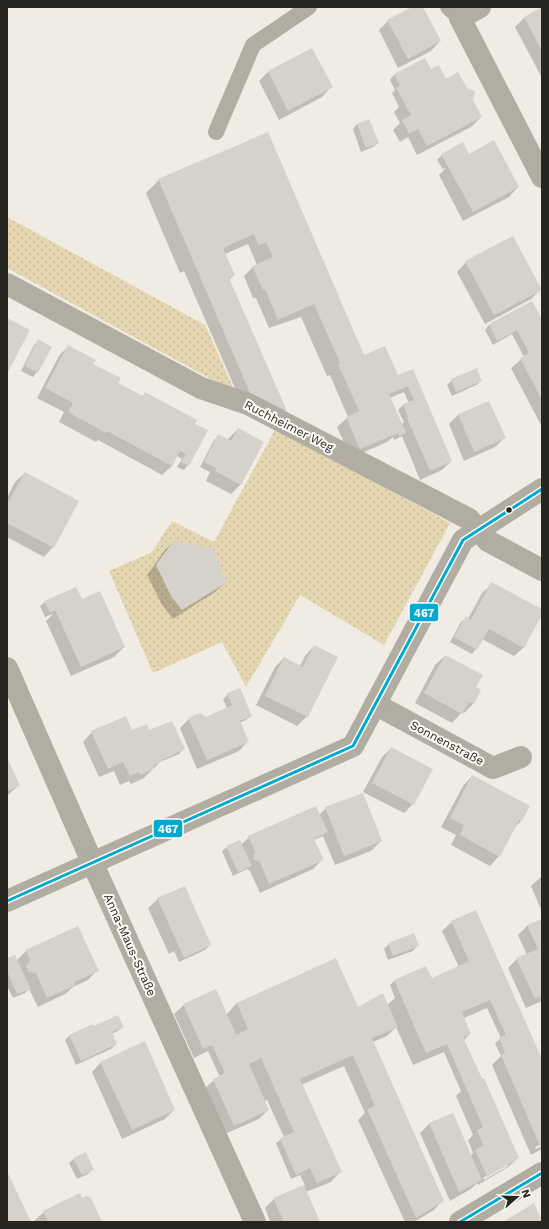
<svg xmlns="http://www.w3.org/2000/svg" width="549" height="1229" font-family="'Work Sans',sans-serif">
  <defs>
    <pattern id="grass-dots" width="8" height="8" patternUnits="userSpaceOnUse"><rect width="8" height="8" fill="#e4d6b0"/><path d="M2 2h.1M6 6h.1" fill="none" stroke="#c4b897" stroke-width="1.8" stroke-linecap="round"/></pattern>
  </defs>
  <rect width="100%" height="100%" fill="#f0ece4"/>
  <!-- grass -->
  <g fill="url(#grass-dots)">
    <path d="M7,217L205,325L235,392L7,268Z"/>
    <path d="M276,428L450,523L384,645L300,595L246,687L222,642L153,673L109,571L152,552L172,521L214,542Z"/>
  </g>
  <!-- shadow -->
  <g fill="#0003" fill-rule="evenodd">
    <path d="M414,7H422L440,41L431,51L398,68L379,30L388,21Z"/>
    <path d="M542,8V78L515,27L524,18Z"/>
    <path d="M312,49L331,87L322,97L279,120L259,81L268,72Z"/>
    <path d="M424,59L431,71L446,80L481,117L471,127L417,155L408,137L400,142L393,130L400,123L394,112L399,107L392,93L395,90L390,80L394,75Z"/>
    <path d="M357,124L378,143L373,147L361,152L353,129Z"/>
    <path d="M267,133L363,357L397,376L412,370L451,461L442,470L420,480L402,436L394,440L393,437L387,442L351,458L337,427L348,417L330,375L327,376L301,317L269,328L256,298H253L244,276L253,267L257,265L248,244L225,254L234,275L229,280L285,411L276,420L241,402L184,271L180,273L146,193L159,180ZM404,392L409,403L403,405L398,410L404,422L401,425L390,398Z"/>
    <path d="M442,155H469L518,187L509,197L463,221L439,175L446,168L443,169L437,160Z"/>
    <path d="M466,262L540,290L531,299L485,324L457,272Z"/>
    <path d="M532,302L542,321V424L541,425L511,368L524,357L512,334L493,345L485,330L489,325Z"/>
    <path d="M39,341L37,372L33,377L21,371L34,345Z"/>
    <path d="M68,346L117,383L142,397L145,393L192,428L188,465L184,470L177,467L182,459L177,456L172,466L162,475L98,440L96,442L59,422L64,412L37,398L59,356Z"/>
    <path d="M452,380L481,381L476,385L452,396L447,385Z"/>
    <path d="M489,402L504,438L495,447L464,461L449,424L458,415Z"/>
    <path d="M238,429L241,484L231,494L206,481L210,472L200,467L214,440L218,436L227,440Z"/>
    <path d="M25,473L53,547L44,557L7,537V498L15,482Z"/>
    <path d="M174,541L225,583L215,592L173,619L162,605L147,575L165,550Z"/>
    <path d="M492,584L542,610V613L524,647L514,656L482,639L476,649L472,654L450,642L461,622L466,618L468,619L482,593Z"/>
    <path d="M81,600L124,647L114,657L71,676L46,621L53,614L45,617L40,606L45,602Z"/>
    <path d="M314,646L336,657L307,716L297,726L256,705L275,667L284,658L300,666L305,656Z"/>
    <path d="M445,656L475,688L473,704L464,713L462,712L452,723L415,703L435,665Z"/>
    <path d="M228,694L251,716L246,720L239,723L248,741L239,751L197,769L180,728L189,719L206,718L227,708L223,699Z"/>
    <path d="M92,732H132L183,749L179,754L160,762L144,778L131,784L129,781L120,785L114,771L99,777L83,742Z"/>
    <path d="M391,748L413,804L404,813L363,792L382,757Z"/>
    <path d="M7,759L19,785L7,796Z"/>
    <path d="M472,776L529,806L521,821L514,828L499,856L490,866L451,845L456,835L441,827L463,786Z"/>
    <path d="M326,808L381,841L371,851L335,865L323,836L314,840L323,859L313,869L260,893L250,871L247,869L233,876L222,851L227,847L241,845L249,837L319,815Z"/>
    <path d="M542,876V912L531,886Z"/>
    <path d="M158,899L210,945L205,950L179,962L174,951L169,954L148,908Z"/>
    <path d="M542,920V1001L526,1008L508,968L517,959L527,955L518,935L527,926Z"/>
    <path d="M452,922L542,1062V1144L535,1147L536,1149L542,1146V1149L531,1155L492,1065L501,1056L495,1043L501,1038L487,1008L464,1018L470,1034L464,1040L518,1158L508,1167L478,1185L477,1183L471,1189L450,1201L420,1133L429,1124L452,1114L470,1156L473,1153L468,1140L473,1135L456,1096L461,1091L444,1052L413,1065L396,1027L387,1036L373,1042L443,1200L434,1210L414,1222H405L358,1120L365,1113L344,1066L301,1085L340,1172L331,1182L306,1192L319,1222H270L265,1208L274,1199L305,1185L300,1175L291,1179L276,1143L284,1137L267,1100L264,1101L268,1110L259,1119L225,1134L204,1089L214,1080L220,1077L208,1051L194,1058L174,1014L184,1005L226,1015L237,1003L335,960L358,1009L387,1005L395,998L390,985L395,980L431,979L459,967L442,931ZM508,1163V1166L484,1180L483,1178Z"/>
    <path d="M389,944L417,946L413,951L388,960L384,949Z"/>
    <path d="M26,951L97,970L88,980L73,987L65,994L38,1007L29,989L25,993L13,998L7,986V959L17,960Z"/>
    <path d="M94,1027H123L118,1031L111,1034L116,1044L111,1049L76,1065L65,1040L69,1036Z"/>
    <path d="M101,1062L174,1110L165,1119L122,1139L92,1072Z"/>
    <path d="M74,1159L93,1169L88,1174L77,1179L69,1163Z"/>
    <path d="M82,1199L101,1222H35L34,1221L44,1212Z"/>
  </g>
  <!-- building -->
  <g fill="#d5d2cc">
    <path d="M412,7H423L441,41L408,59L387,20Z"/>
    <path d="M542,7V51L524,17Z"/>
    <path d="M312,48L333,87L288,111L268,71Z"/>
    <path d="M425,58L431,69L439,65L446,79L458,72L467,88L475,91L473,100L482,117L427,146L418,129L409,134L402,120L411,115L396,88L400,86L394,74Z"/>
    <path d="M369,119L379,143L366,148L357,124Z"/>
    <path d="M268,132L364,355L385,346L398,375L413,369L452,461L430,471L407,418L408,417L403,404L414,400L408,386L389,394L406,433L399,436L398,433L360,449L346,417L359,411L338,364L340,363L314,304L278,320L265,289L263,290L252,266L273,257L266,242L259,245L254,234L223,248L235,275L229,278L287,411L250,393L158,179Z"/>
    <path d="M494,140L519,187L473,212L441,154L463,142L469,154Z"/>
    <path d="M513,236L542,290L494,315L465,261Z"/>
    <path d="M532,301L542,319V400L520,358L529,353L517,330L497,341L489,324Z"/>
    <path d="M7,318L30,330L7,374Z"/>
    <path d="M38,339L52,347L38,373L25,366Z"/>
    <path d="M68,345L96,360L93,364L121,378L118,383L143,396L145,392L197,420L195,424L208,430L189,466L181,462L186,454L180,451L172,466L107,431L106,433L68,412L73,403L45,388Z"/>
    <path d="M477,368L482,381L456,392L451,379Z"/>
    <path d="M489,401L506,438L474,452L458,414Z"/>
    <path d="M238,428L264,442L241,485L215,471L216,468L204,462L218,434L231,441Z"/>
    <path d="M25,472L79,501L54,548L7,523V504Z"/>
    <path d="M174,540L214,549L226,583L182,610L171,596L156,565Z"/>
    <path d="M491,582L542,609V615L524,648L489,629L477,650L454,637L466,616L471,620Z"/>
    <path d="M76,587L82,599L100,591L125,647L81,667L55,610L50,613L44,601Z"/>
    <path d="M314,645L338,657L308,717L265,696L284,657L303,667Z"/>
    <path d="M445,655L483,675L476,687L481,690L474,704L469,702L462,714L424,693Z"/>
    <path d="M240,688L252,716L240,721L249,742L207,760L188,718L200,713L206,717L232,705L227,693Z"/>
    <path d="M126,716L132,730L147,724L149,730L172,721L185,749L162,760L163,761L153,766L154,769L140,775L139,772L130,776L123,762L108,769L91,731Z"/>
    <path d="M391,747L433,769L414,805L372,783Z"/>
    <path d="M7,757L20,786L7,791Z"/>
    <path d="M472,775L530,806L522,821L519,820L500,857L460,835L464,825L450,818Z"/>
    <path d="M363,793L382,841L344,856L325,807Z"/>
    <path d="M316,806L328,832L314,839L324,860L269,884L260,862L253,859L255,851L248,836Z"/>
    <path d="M240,840L252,866L238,872L226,846Z"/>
    <path d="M185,886L211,945L184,958L157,898Z"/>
    <path d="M476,910L542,1059V1145L540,1146L501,1055L505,1053L499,1038L506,1035L490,1000L462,1012L471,1034L463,1037L482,1079L484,1078L519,1158L487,1177L475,1150L483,1145L477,1130L483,1127L447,1044L426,1053L394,980L426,966L432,978L469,961L451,921Z"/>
    <path d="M542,919V996L535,999L516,958L538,949L527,925Z"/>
    <path d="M78,926L99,971L74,982L76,985L47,998L36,973L29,972L26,966L30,959L25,950Z"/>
    <path d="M414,933L419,946L393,956L388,943Z"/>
    <path d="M15,955L31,989L17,994L7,971V958Z"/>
    <path d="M336,958L358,1007L383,993L398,1027L372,1038L444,1201L416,1218L367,1109L375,1106L353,1055L300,1079L342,1172L317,1183L310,1168L296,1175L280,1138L294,1132L261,1058L249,1064L269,1110L234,1126L213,1079L225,1073L212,1045L203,1049L183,1004L216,989L236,1035L248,1029L237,1003Z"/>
    <path d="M118,1015L124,1027L112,1032L117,1044L81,1061L69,1035L93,1024L94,1026Z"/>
    <path d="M145,1041L175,1110L132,1130L100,1062Z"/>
    <path d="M453,1113L482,1180L459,1192L429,1123Z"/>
    <path d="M86,1152L94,1170L82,1175L73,1158Z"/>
    <path d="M7,1171L31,1222H7Z"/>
    <path d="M304,1185L320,1222H284L273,1198Z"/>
    <path d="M80,1193L82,1198L86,1196L91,1198L102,1222H48L43,1211Z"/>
    <path d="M534,1203L542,1222H503Z"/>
  </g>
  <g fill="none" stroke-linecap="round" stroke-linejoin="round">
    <!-- service -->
    <g stroke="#b1ada3" stroke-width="16">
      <path d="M448,7L460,18"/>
      <path d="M216,132L253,45L309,7"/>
    </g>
    <!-- minor -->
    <g stroke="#b1ada3" stroke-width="22">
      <path d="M480,7L460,18L542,177"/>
      <path d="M7,284L201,388L248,404L469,519L488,541L542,570"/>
      <path d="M7,668L92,862L255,1222"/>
      <path d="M375,704L493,768L521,757"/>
      <path d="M7,901L353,746L463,540L542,489"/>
      <path d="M460,1222L542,1173"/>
    </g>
    <!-- bus-1 casing -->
    <g stroke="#fefcf6" stroke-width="6">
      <g id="bus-1">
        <path d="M7,901L353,746L463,540L542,489"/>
        <path d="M460,1222L542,1173"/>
      </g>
    </g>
    <!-- bus-1 -->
    <use href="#bus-1" stroke="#00a9ce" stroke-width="3"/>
  </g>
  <!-- markers -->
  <circle fill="#272520" stroke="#fefcf6" stroke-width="1.5" cx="509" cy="510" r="3.5"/>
  <g text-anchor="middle" stroke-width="4" stroke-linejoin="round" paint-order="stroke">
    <!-- street labels -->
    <g font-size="12" fill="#272520" stroke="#fefcf6">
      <text transform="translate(289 426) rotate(27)" y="4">Ruchheimer Weg</text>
      <text transform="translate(447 743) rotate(28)" y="4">Sonnenstraße</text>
      <text transform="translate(130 945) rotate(66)" y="4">Anna-Maus-Straße</text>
    </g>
  </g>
  <g stroke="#fefcf6" stroke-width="1.5">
    <rect x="409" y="603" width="30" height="19" rx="4" fill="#00a9ce"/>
    <rect x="153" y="819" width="30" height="19" rx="4" fill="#00a9ce"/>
  </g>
  <g font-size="11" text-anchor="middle" font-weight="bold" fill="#fff">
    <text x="424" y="617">467</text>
    <text x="168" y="833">467</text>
  </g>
  <!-- border -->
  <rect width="549" height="1229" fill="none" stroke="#272520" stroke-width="16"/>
  <!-- north arrow -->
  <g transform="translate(517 1197) rotate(70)" stroke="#fefcf6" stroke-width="3" paint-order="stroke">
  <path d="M0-3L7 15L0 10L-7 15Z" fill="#272520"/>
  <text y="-6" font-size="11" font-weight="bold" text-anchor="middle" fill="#272520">N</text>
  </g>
</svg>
